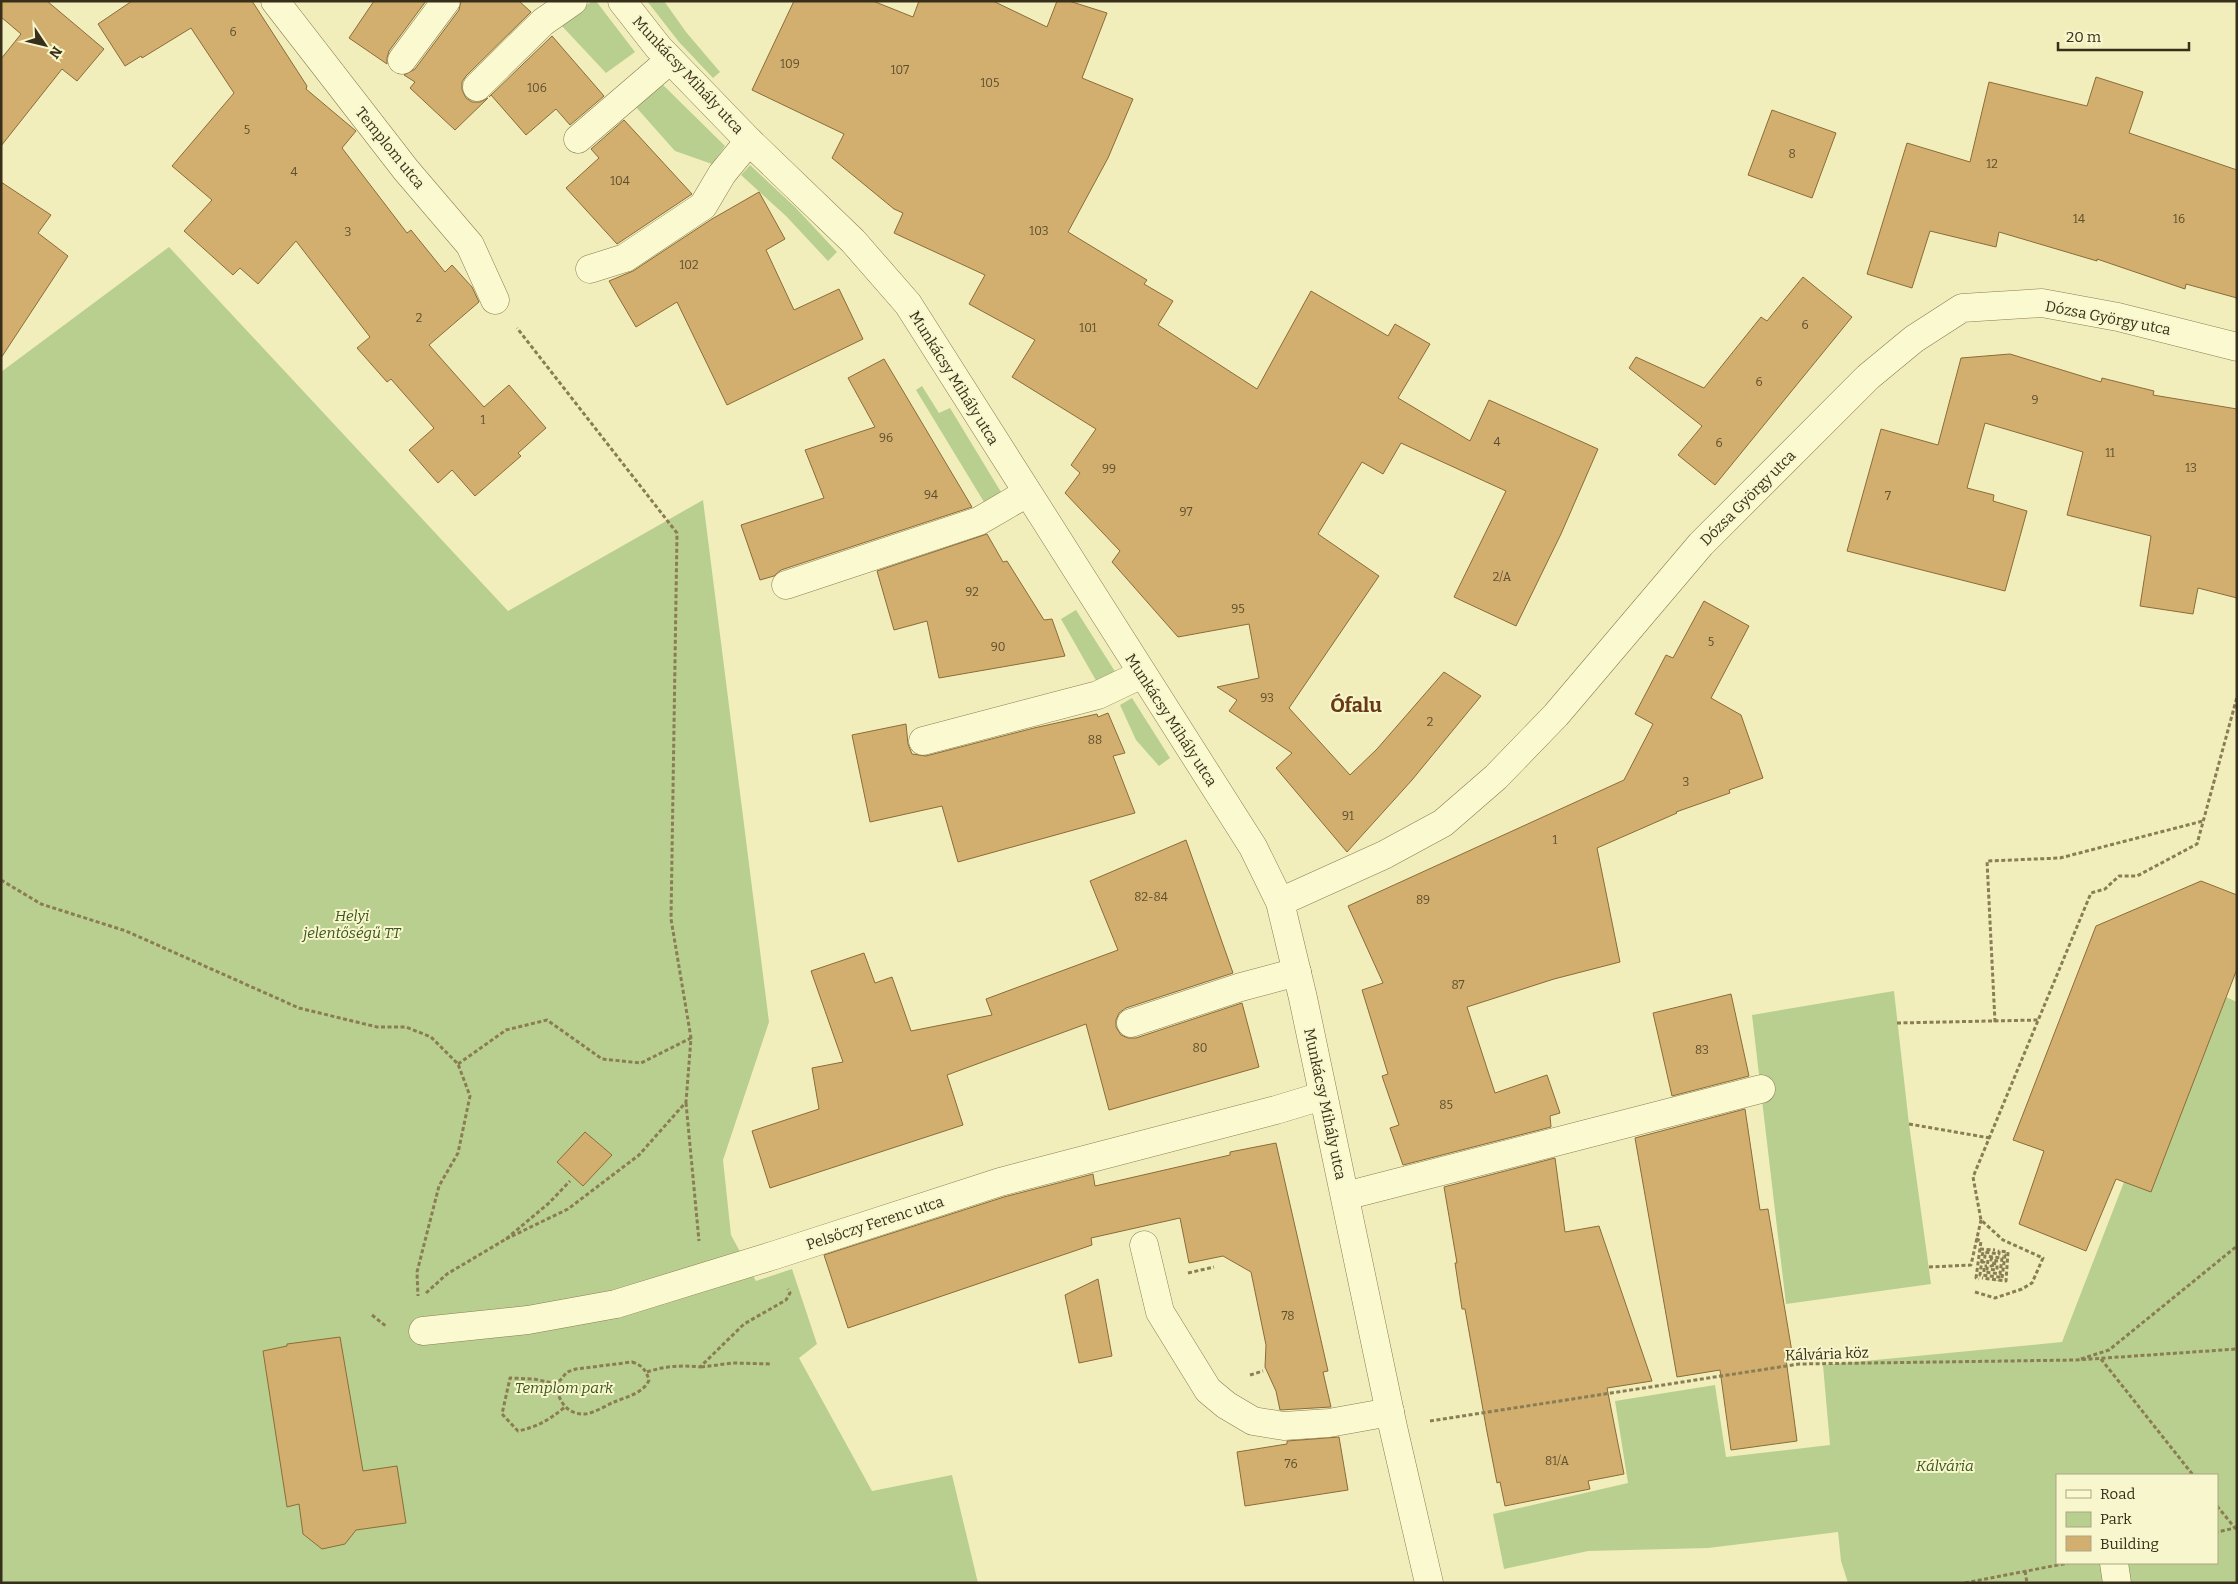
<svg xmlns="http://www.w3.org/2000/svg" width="2238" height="1584" font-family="Bitter,serif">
  <rect width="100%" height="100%" fill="#f1eebc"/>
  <!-- green -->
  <g fill="#b9cf8f" fill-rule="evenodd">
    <path d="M592,1H596L635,52L606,73L561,25Z"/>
    <path d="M647,1H664L686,32L720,72L713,78L679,42Z"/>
    <path d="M662,84L725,146L712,164L675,151L635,106Z"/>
    <path d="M750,165L795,207L837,252L828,261L786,216L741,175Z"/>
    <path d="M169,247L508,611L703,500L769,1022L723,1160L731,1235L756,1281L792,1269L817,1344L799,1358L872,1491L952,1475L978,1583H1V372Z"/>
    <path d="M922,386L939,413L950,408L1001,492L984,502L916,390Z"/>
    <path d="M1076,610L1116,673L1098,684L1061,619Z"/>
    <path d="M1132,698L1170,758L1159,766L1136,740L1120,705Z"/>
    <path d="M1894,991L1909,1124L1931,1284L1786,1304L1752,1015Z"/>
    <path d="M2226,997L2237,1002V1582L1848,1583L1841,1561L1838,1532L1708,1548L1588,1551L1504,1569L1493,1514L1628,1483L1615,1401L1715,1385L1726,1457L1830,1445L1823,1365L2062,1342L2124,1182L2151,1191ZM2057,1475H2217V1563H2057Z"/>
  </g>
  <!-- building -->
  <g fill="#d2af6e" stroke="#8b6c38">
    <path d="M1,1H47L104,49L77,81L62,69L1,146V59L21,34L1,17Z"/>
    <path d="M132,1H252L307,86L306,89L356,131L342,148L407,233L411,230L445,272L452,265L472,287L479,302L429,345L484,407L509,385L546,428L518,453L521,456L475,496L452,470L438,483L409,450L434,428L391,379L387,382L357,348L370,337L296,241L258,284L240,268L233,275L184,231L212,200L172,166L234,93L191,28L142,58L141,56L125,66L98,24Z"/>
    <path d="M374,1H426L389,51L387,58V64L349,38Z"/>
    <path d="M461,1H519L531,12L466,76L462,82V90L466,98L472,102H480L488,98L455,130L410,88L415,82L404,75L415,69L459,10Z"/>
    <path d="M794,1H873L913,17L919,1H993L1047,27L1057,1H1069L1107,13L1082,78L1133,99L1108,158L1068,232L1147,280L1144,284L1173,301L1158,325L1257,389L1311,291L1388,336L1395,324L1430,344L1398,398L1470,441L1489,400L1598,449L1561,534L1516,626L1454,597L1506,491L1401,443L1383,474L1362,462L1318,534L1379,576L1289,708L1350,775L1377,749L1444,672L1481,696L1412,780L1347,852L1276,768L1292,753L1229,711L1237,700L1217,687L1259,678L1249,624L1178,637L1112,562L1120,551L1065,493L1080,473L1071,465L1096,429L1012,377L1035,340L969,304L985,275L894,233L903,213L894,209L832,158L844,134L752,90Z"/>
    <path d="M552,36L604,96L570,125L556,109L526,135L491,95L489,97Z"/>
    <path d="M2096,77L2143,92L2129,133L2237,170V298L2186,284L2185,289L2097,259V261L1999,232L1996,247L1930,231L1912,288L1867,274L1907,143L1970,162L1989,82L2087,106Z"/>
    <path d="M1772,110L1836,133L1812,198L1748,175Z"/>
    <path d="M624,120L692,194L617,244L566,188L599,158L591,149Z"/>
    <path d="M1,182L51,215L38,233L68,256L1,358Z"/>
    <path d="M759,192L785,239L766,250L794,310L839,289L863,339L727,405L677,302L636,327L609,281L633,271L712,219Z"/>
    <path d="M1803,277L1852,317L1715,485L1678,455L1702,426L1629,368L1636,357L1704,388L1761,317L1767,321Z"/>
    <path d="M2010,354L2101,382L2102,378L2154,391L2153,395L2237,409V598L2198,588L2193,614L2140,606L2151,536L2067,515L2083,452L1985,423L1967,488L1994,495L1993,501L2027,511L2005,591L1847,551L1881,429L1938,445L1961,358Z"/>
    <path d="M884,359L972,507L781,570L774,576L760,580L741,525L824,498L805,450L875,427L848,378Z"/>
    <path d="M987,534L1003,562L1007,561L1044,620L1052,619L1065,656L939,678L927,621L894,630L877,571Z"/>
    <path d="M1704,601L1749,626L1711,698L1741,715L1763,778L1729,790L1730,793L1676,812L1677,813L1597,848L1620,962L1554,979L1467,1007L1495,1093L1547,1075L1560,1113L1550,1116L1551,1127L1403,1165L1390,1128L1399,1125L1382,1076L1388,1074L1362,990L1383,983L1348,906L1624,780L1653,724L1635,714L1666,655L1673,658Z"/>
    <path d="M1108,713L1125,753L1113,756L1135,813L958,862L942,806L870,822L852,735L906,724L908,744L912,754L926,756L1034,728L1097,714L1098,717Z"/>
    <path d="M1186,840L1233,973L1126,1008L1119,1013L1116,1020V1027L1121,1035L1128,1038H1136L1242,1003L1259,1067L1109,1110L1086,1024L947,1075L963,1125L770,1188L752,1131L819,1109L812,1068L843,1062L811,971L864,953L875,983L892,977L911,1031L992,1015L986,999L1118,950L1090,881Z"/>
    <path d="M2201,881L2237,895V969L2151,1192L2116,1179L2086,1251L2019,1224L2044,1151L2013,1140L2096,926Z"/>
    <path d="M1731,994L1749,1076L1672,1096L1653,1013Z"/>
    <path d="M1745,1109L1760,1210L1768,1209L1793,1358L1786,1359L1797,1441L1731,1450L1720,1370L1677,1377L1635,1138Z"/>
    <path d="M585,1132L612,1155L583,1186L557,1162Z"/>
    <path d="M1276,1143L1328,1371L1323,1372L1331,1407L1280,1410L1276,1391L1265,1367L1266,1345L1251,1272L1223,1256L1189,1263L1180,1218L1091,1238L1092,1245L848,1328L824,1255L1004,1197L1093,1174L1095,1186L1230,1155V1152Z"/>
    <path d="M1555,1158L1565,1232L1599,1226L1652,1381L1607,1388L1624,1474L1588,1481L1590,1489L1505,1506L1500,1482L1497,1483L1487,1432L1465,1309H1462L1455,1263H1457L1444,1187Z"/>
    <path d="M1098,1279L1112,1356L1079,1363L1065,1295Z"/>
    <path d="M340,1337L363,1471L397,1466L406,1523L356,1530L345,1544L322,1549L303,1534L299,1504L287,1507L263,1351L287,1346V1344Z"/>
    <path d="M1339,1437L1348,1490L1245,1506L1237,1452L1287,1444V1441Z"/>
  </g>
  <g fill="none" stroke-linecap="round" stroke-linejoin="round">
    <!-- minor casing -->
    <g stroke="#8a7d54" stroke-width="29">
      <g id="minor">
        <path d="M275,1L406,170L470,245L495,300"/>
        <path d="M622,1L658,47L749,141L853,241L908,304L1253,847L1280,902L1303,998L1393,1427L1429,1583"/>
        <path d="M402,60L446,1"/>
        <path d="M477,87L543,22L573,1"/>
        <path d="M578,139L670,60"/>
        <path d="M590,269L625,258L703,206L722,174L749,141"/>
        <path d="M786,585L979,521L1027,493"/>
        <path d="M923,741L1098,695L1142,674"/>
        <path d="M1280,902L1384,855L1443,823L1496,777L1556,715L1701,544L1868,377L1914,339L1962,308L2042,303L2118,317L2237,347"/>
        <path d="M1131,1023L1241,987L1297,972"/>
        <path d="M1345,1196L1761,1089"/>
        <path d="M1144,1245L1160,1312L1208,1390L1226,1405L1253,1421L1284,1426L1329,1423L1390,1412"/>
        <path d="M423,1331L528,1320L616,1304L775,1255L1000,1182L1276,1110L1322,1096"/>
        <path d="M2114,1563L2117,1583"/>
      </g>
    </g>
    <!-- path -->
    <g stroke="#8a7d54" stroke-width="3" stroke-dasharray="4 2.5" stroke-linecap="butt">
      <path d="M1,880L41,904L126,931L299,1008L377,1027H406L431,1037L458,1064L470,1096L458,1153L439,1186L417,1272L418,1296"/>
      <path d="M1995,1022L1987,861L2060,858L2203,821"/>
      <path d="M1897,1023L2038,1020"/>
      <path d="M458,1064L506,1030L547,1020L602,1059L641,1063L691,1038"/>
      <path d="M686,1103L699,1241"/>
      <path d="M1909,1124L1990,1138"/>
      <path d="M506,1239L568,1209L639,1155L686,1102L691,1038L671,919L677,533L517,328"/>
      <path d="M1976,1239L1981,1241L1976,1278L1979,1279"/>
      <path d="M1980,1249L1995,1250"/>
      <path d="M1982,1256L1983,1252L1999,1254V1251L2008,1252L2006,1281L1982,1278"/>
      <path d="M1992,1257L1991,1260L1998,1261"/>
      <path d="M1982,1259L1980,1275L1999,1277L1998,1281"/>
      <path d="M1988,1260L1987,1269L1997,1270V1264L1992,1263L1991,1266L1994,1265"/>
      <path d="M1981,1262H1984L1985,1256L2002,1258L2000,1274L1984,1272V1266H1987"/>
      <path d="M1929,1267L1971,1265L1981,1220"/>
      <path d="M1188,1273L1214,1267"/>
      <path d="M2002,1278L2005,1255H2002"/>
      <path d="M1975,1292L1995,1298L2022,1289L2032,1283L2043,1258L2003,1240L1981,1220L1973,1177L2091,893L2105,889L2119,876H2137L2197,844L2237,697"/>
      <path d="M426,1293L447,1274L506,1239L549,1203L570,1181"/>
      <path d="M372,1315L387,1327"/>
      <path d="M2081,1359L2109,1350L2237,1246"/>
      <path d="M2101,1359L2193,1475"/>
      <path d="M632,1362C642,1365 646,1370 649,1380C644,1393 626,1397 614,1402C605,1406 594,1413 585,1414C567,1415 557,1400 557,1384L567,1372L576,1369Z"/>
      <path d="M701,1367L733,1363L771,1364"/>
      <path d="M647,1372C665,1366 682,1365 700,1367L744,1324L786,1300L790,1293L788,1289"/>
      <path d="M1250,1375L1263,1371"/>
      <path d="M557,1384L534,1379L510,1378L502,1414L518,1431C537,1427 549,1420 565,1407"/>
      <path d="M1430,1421L1799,1364L2076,1360L2237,1349"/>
      <path d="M2217,1506L2235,1528L2217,1532"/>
      <path d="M2025,1571L2027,1583"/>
      <path d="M1965,1583L2068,1563"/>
    </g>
    <!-- minor -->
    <use href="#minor" stroke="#fbf9cf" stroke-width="28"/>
  </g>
  <g text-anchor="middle" stroke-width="4" stroke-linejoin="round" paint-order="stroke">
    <!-- number labels -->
    <g font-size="12" fill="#5e4f2f">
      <text x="233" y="36">6</text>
      <text x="790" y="68">109</text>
      <text x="900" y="74">107</text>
      <text x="990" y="87">105</text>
      <text x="537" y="92">106</text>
      <text x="247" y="134">5</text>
      <text x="1792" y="158">8</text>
      <text x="1992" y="168">12</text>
      <text x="294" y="176">4</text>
      <text x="620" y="185">104</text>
      <text x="2079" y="223">14</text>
      <text x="2179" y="223">16</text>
      <text x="1039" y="235">103</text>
      <text x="348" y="236">3</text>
      <text x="689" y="269">102</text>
      <text x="419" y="322">2</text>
      <text x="1805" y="329">6</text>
      <text x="1088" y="332">101</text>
      <text x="1759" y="386">6</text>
      <text x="2035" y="404">9</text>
      <text x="483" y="424">1</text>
      <text x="886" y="442">96</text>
      <text x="1497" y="446">4</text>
      <text x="1719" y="447">6</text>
      <text x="2110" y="457">11</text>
      <text x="2191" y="472">13</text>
      <text x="1109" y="473">99</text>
      <text x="931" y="499">94</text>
      <text x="1888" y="500">7</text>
      <text x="1186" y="516">97</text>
      <text x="1502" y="581">2/A</text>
      <text x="972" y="596">92</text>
      <text x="1238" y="613">95</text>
      <text x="1711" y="646">5</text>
      <text x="998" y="651">90</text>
      <text x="1267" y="702">93</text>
      <text x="1430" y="726">2</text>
      <text x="1095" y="744">88</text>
      <text x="1686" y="786">3</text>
      <text x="1348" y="820">91</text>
      <text x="1555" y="844">1</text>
      <text x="1151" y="901">82-84</text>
      <text x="1423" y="904">89</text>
      <text x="1458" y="989">87</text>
      <text x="1200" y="1052">80</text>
      <text x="1702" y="1054">83</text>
      <text x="1446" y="1109">85</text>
      <text x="1288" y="1320">78</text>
      <text x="1557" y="1465">81/A</text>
      <text x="1291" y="1468">76</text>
    </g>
    <!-- street labels -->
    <g font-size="15" fill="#382f1a" stroke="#f8f6cc">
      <text transform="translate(688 75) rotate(47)" y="5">Munkácsy Mihály utca</text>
      <text transform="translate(390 148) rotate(51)" y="5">Templom utca</text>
      <text transform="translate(2108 318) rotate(11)" y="5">Dózsa György utca</text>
      <text transform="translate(954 378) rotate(58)" y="5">Munkácsy Mihály utca</text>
      <text transform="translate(1748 498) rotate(-45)" y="5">Dózsa György utca</text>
      <text transform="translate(1171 720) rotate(57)" y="5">Munkácsy Mihály utca</text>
      <text transform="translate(1325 1104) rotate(78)" y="5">Munkácsy Mihály utca</text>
      <text transform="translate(875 1223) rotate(-18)" y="5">Pelsőczy Ferenc utca</text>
      <text transform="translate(1827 1354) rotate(-2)" y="5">Kálvária köz</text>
    </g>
    <!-- park labels -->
    <g font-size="15" font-style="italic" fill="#3b561f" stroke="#f8f6cc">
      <text x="352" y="921">Helyi<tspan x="352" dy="17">jelentőségű TT</tspan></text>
      <text x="564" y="1393">Templom park</text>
      <text x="1945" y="1471">Kálvária</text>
    </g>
    <!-- district labels -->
    <g font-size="20" font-weight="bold" fill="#673a16" stroke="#f8f6cc">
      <text x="1356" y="712">Ófalu</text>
    </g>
  </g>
  <!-- border -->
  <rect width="2238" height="1584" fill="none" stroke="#382f1a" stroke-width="5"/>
  <!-- legend -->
  <rect x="2056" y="1474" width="162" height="90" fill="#f8f6cc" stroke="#aba685"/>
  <rect x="2066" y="1490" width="25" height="8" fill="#fbf9cf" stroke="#aba685"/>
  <text x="2100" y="1499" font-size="15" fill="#382f1a">Road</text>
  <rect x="2066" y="1512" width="25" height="15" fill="#b9cf8f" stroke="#aba685"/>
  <text x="2100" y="1524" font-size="15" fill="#382f1a">Park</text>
  <rect x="2066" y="1536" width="25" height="15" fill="#d2af6e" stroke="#aba685"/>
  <text x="2100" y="1549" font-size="15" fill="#382f1a">Building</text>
  <!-- north arrow -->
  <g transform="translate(45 45) rotate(125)" stroke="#f8f6cc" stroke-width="4" paint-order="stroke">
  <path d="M0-4L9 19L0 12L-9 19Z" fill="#382f1a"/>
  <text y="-8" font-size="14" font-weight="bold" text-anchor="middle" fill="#382f1a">N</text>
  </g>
  <!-- scale -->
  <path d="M2058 42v8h131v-8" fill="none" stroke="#382f1a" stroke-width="2.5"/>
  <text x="2066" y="42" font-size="15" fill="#382f1a" stroke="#f8f6cc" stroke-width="4" paint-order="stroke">20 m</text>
</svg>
